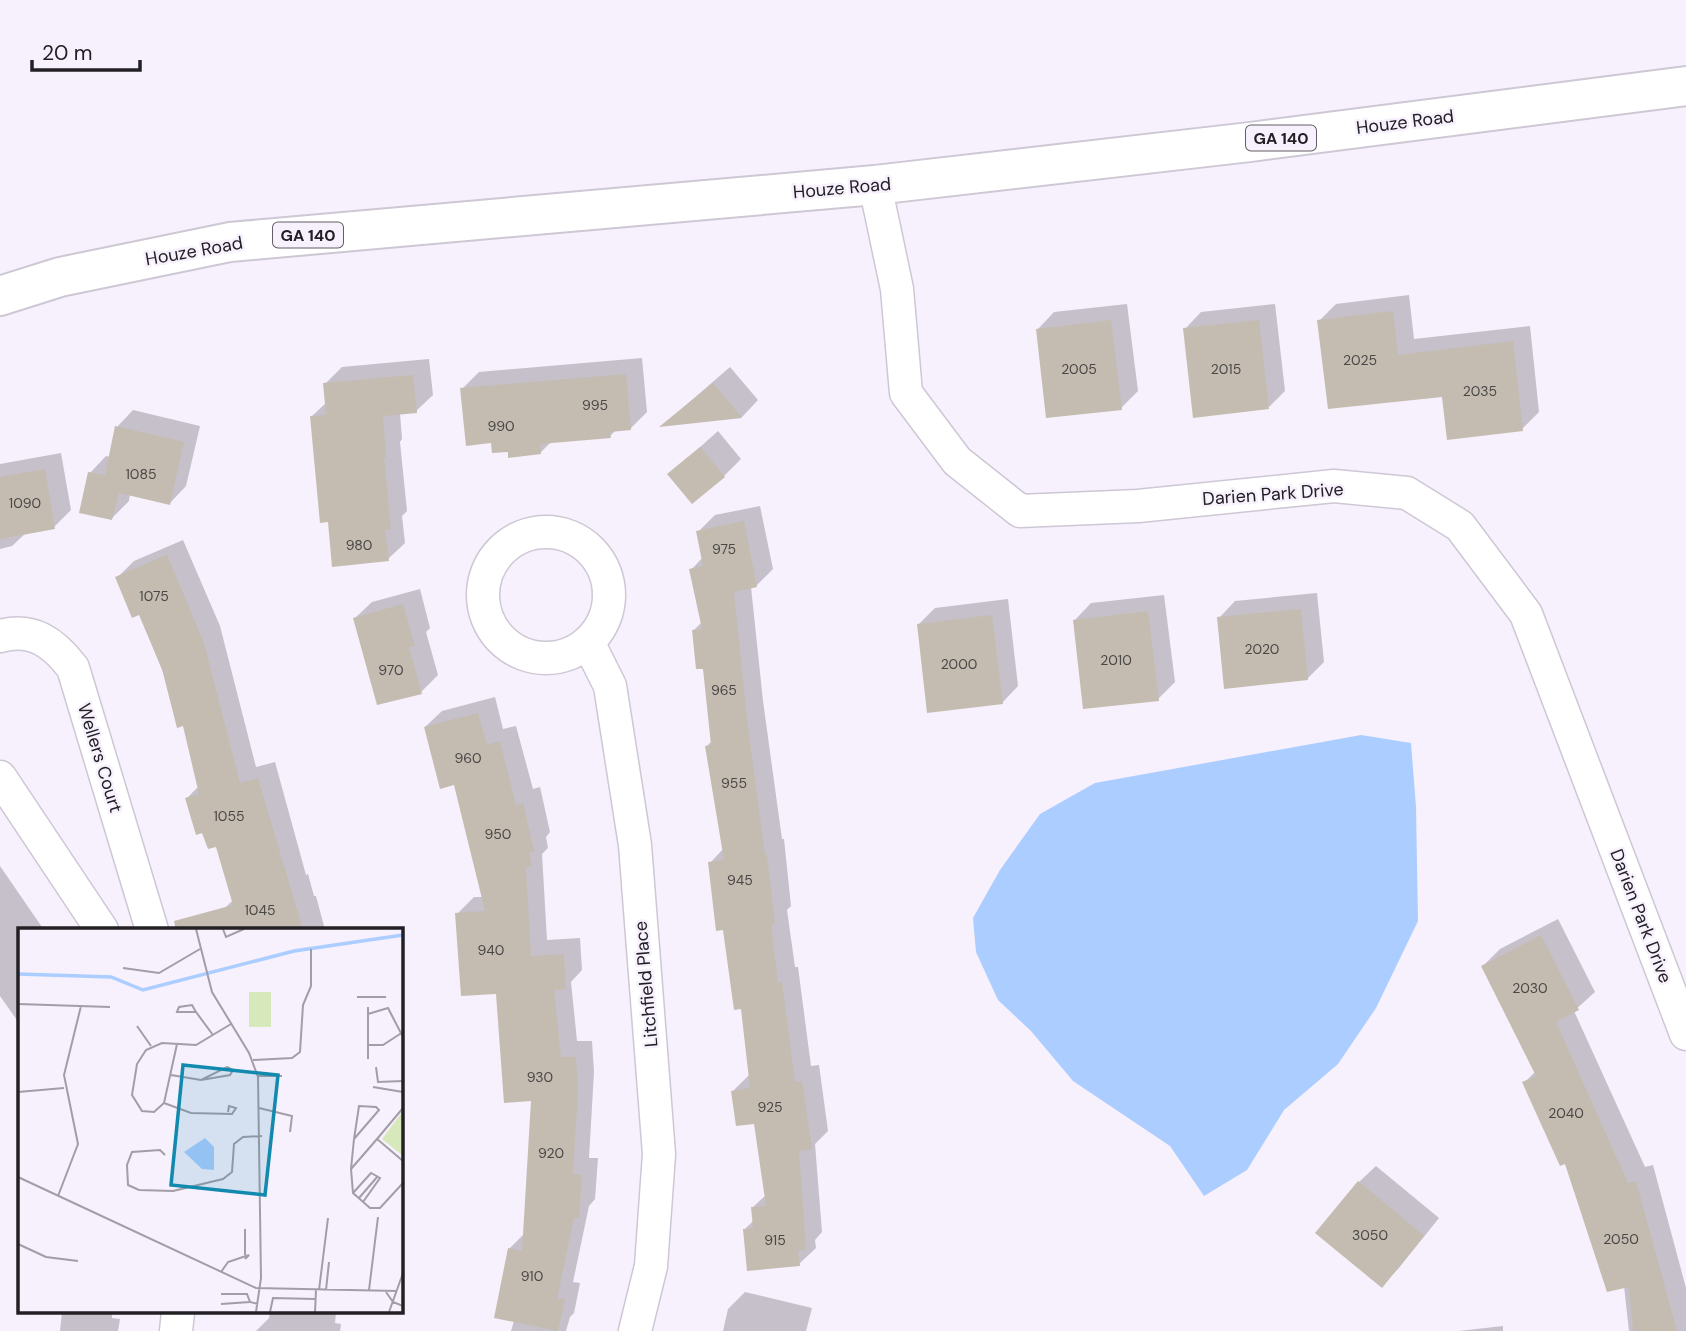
<svg xmlns="http://www.w3.org/2000/svg" width="1686" height="1331" font-family="'DM Sans',sans-serif">
  <rect width="100%" height="100%" fill="#f7f0fd"/>
  <!-- water -->
  <path fill="#abcdff" d="M1361,735L1411,743L1416,807L1418,921L1376,1008L1338,1064L1284,1110L1247,1170L1204,1196L1170,1146L1073,1081L1031,1031L998,1000L976,952L973,918L1000,870L1040,814L1095,783Z"/>
  <!-- shadow -->
  <g fill="#0003">
    <path d="M1409,295L1414,339L1530,326L1539,412L1522,429L1444,395L1319,321L1336,304Z"/>
    <path d="M1127,304L1138,391L1121,408L1038,329L1054,312Z"/>
    <path d="M1275,304L1285,391L1269,407L1185,329L1201,312Z"/>
    <path d="M642,358L647,412L631,428L616,430L610,436L551,442L541,452L509,450L493,441L462,389L479,372Z"/>
    <path d="M429,359L433,395L416,411L400,413L402,439L400,442L407,511L402,516L405,543L388,559L329,521L312,416L327,402L325,384L342,367Z"/>
    <path d="M730,367L758,400L742,417L663,425Z"/>
    <path d="M133,410L200,426L186,486L170,503L130,494L129,501L112,518L90,473L106,456L110,457L117,427Z"/>
    <path d="M718,431L741,459L724,476L670,474Z"/>
    <path d="M61,453L71,510L54,527L27,532L12,546L0,549V464Z"/>
    <path d="M760,506L773,569L756,586L751,587L763,701L782,839H784L791,906L787,910L795,967H798L811,1066L819,1065L828,1131L815,1144L822,1232L815,1240L816,1248L799,1264L745,1229L754,1220L753,1207L766,1195L756,1122L733,1091L750,1074L742,1007L710,863L724,848L707,746L712,741L704,667L694,630L702,622L691,570L703,557L698,532L715,515Z"/>
    <path d="M183,540L220,626L256,767L275,762L306,875L308,874L314,896H316L325,930H231L225,908L233,900L218,844L187,798L199,786L184,724L139,613L117,578L134,561Z"/>
    <path d="M420,589L430,628L426,632L438,675L421,692L355,618L372,602Z"/>
    <path d="M1317,593L1324,662L1307,679L1219,618L1235,601Z"/>
    <path d="M1164,595L1175,682L1158,699L1075,620L1091,603Z"/>
    <path d="M1008,599L1018,686L1002,703L918,625L935,608Z"/>
    <path d="M495,697L503,729L516,726L533,789L540,787L550,832L546,837L548,848L542,854L547,940L580,938L582,970L571,982L577,1041H592L594,1072L589,1158H598L595,1199L589,1206L573,1282L580,1283L574,1313L570,1317L566,1331H511L514,1321L509,1249L525,1233L533,1099L497,992L457,914L474,897H483L455,783L425,727L442,711Z"/>
    <path d="M0,866L44,930H19V1023L0,996Z"/>
    <path d="M1558,919L1595,992L1574,1011L1645,1167L1653,1165L1686,1288V1331H1629L1624,1286L1566,1161L1524,1083L1536,1071L1483,966L1500,949Z"/>
    <path d="M1376,1166L1439,1218L1398,1269L1381,1286L1359,1182Z"/>
    <path d="M745,1292L812,1308L806,1331H723L728,1309Z"/>
    <path d="M62,1312H112V1318L120,1319L118,1331H60Z"/>
    <path d="M270,1312H336L335,1323L341,1324L340,1331H256L269,1318Z"/>
    <path d="M1503,1326V1331H1459Z"/>
  </g>
  <!-- building -->
  <g fill="#c4bcb0">
    <path d="M1393,311L1398,355L1513,341L1523,431L1447,440L1442,397L1328,409L1317,320Z"/>
    <path d="M1111,320L1122,410L1046,418L1036,329Z"/>
    <path d="M1259,320L1269,409L1193,418L1183,328Z"/>
    <path d="M626,374L631,430L610,432L611,438L540,444L541,454L508,458V452L492,453L491,443L466,446L460,388Z"/>
    <path d="M413,375L417,413L383,416L386,458H384L391,529L385,530L389,561L332,567L328,522L320,523L310,416L326,415L323,383Z"/>
    <path d="M713,383L742,418L659,427Z"/>
    <path d="M115,426L184,442L170,505L119,493L112,520L79,513L88,472L105,475Z"/>
    <path d="M700,447L725,477L692,504L667,474Z"/>
    <path d="M45,469L55,529L0,539V477Z"/>
    <path d="M744,521L757,587L734,592L747,719L765,855H767L775,924L771,925L778,983L782,982L795,1082L802,1081L812,1149L799,1151L806,1250L798,1251L800,1266L747,1271L743,1229L753,1228L751,1207L766,1206L754,1124L736,1126L731,1091L750,1088L741,1009L734,1010L723,930L716,931L708,862L724,860L705,746L711,745L703,669H696L692,630L702,629L689,569L703,566L696,531Z"/>
    <path d="M167,555L204,643L240,783L258,778L303,930H176L174,921L233,905L216,847L208,849L202,833L196,835L185,798L199,794L183,726L177,728L162,669L139,615L132,618L115,577Z"/>
    <path d="M403,604L415,646L409,647L422,694L377,705L353,618Z"/>
    <path d="M1301,609L1308,680L1224,689L1217,617Z"/>
    <path d="M1148,611L1159,701L1083,709L1073,620Z"/>
    <path d="M992,615L1003,704L927,713L917,624Z"/>
    <path d="M478,713L487,745L500,741L516,805L523,803L534,851L529,852L532,866L526,868L531,956L564,954L566,989L554,990L561,1057H576L578,1090L573,1174L582,1175L579,1218H574L557,1299H565L558,1331L494,1318L508,1248L522,1251L531,1101L504,1103L496,994L461,996L455,913L485,911L454,785L440,789L424,727Z"/>
    <path d="M1541,935L1579,1010L1556,1022L1628,1183L1636,1181L1677,1331H1633L1629,1287L1607,1292L1565,1164L1560,1166L1522,1082L1536,1076L1481,966Z"/>
    <path d="M1358,1181L1424,1236L1382,1288L1315,1233Z"/>
  </g>
  <g fill="none" stroke-linecap="round" stroke-linejoin="round">
    <!-- street casing -->
    <g stroke="#cec7d4" stroke-width="35">
      <g id="street">
        <path d="M875,185L897,289L906,393L957,461L1020,511L1138,506L1334,486L1407,493L1460,526L1526,614L1686,1034"/>
        <circle cx="546" cy="595" r="63"/>
        <path d="M0,636C33,627 54,643 73,668L152,930"/>
        <path d="M588,642L610,686L635,845L659,1154L651,1266L635,1331"/>
        <path d="M0,777L102,930"/>
        <path d="M176,1331L178,1312"/>
      </g>
    </g>
    <!-- primary casing -->
    <g stroke="#cec7d4" stroke-width="42">
      <path id="primary" d="M0,296L60,277L230,242L875,185L1250,142L1686,86"/>
    </g>
    <!-- street -->
    <use href="#street" stroke="#fff" stroke-width="32"/>
    <!-- primary -->
    <use href="#primary" stroke="#fff" stroke-width="38"/>
  </g>
  <g text-anchor="middle" stroke-width="5" stroke-linejoin="round" paint-order="stroke">
    <!-- number labels -->
    <g font-size="14" fill="#4a4747">
      <text x="1360" y="365">2025</text>
      <text x="1079" y="374">2005</text>
      <text x="1226" y="374">2015</text>
      <text x="1480" y="396">2035</text>
      <text x="595" y="410">995</text>
      <text x="501" y="431">990</text>
      <text x="141" y="479">1085</text>
      <text x="25" y="508">1090</text>
      <text x="359" y="550">980</text>
      <text x="724" y="554">975</text>
      <text x="154" y="601">1075</text>
      <text x="1262" y="654">2020</text>
      <text x="1116" y="665">2010</text>
      <text x="959" y="669">2000</text>
      <text x="391" y="675">970</text>
      <text x="724" y="695">965</text>
      <text x="468" y="763">960</text>
      <text x="734" y="788">955</text>
      <text x="229" y="821">1055</text>
      <text x="498" y="839">950</text>
      <text x="740" y="885">945</text>
      <text x="260" y="915">1045</text>
      <text x="491" y="955">940</text>
      <text x="1530" y="993">2030</text>
      <text x="540" y="1082">930</text>
      <text x="770" y="1112">925</text>
      <text x="1566" y="1118">2040</text>
      <text x="551" y="1158">920</text>
      <text x="1370" y="1240">3050</text>
      <text x="1621" y="1244">2050</text>
      <text x="775" y="1245">915</text>
      <text x="532" y="1281">910</text>
    </g>
    <!-- shield labels -->
    <g fill="#f7f0fd" stroke="#625e65" stroke-width="2">
      <rect x="1246" y="125.5" width="70" height="25" rx="5"/>
      <rect x="273" y="222.5" width="70" height="25" rx="5"/>
    </g>
    <g font-size="16" font-weight="bold" fill="#222024">
      <text x="1281" y="144">GA 140</text>
      <text x="308" y="241">GA 140</text>
    </g>
    <!-- street labels -->
    <g font-size="18" fill="#222024" stroke="#f7f0fd">
      <text transform="translate(1405 122) rotate(-7)" y="6">Houze Road</text>
      <text transform="translate(842 188) rotate(-5)" y="6">Houze Road</text>
      <text transform="translate(194 251) rotate(-10)" y="6">Houze Road</text>
      <text transform="translate(1273 494) rotate(-4)" y="6">Darien Park Drive</text>
      <text transform="translate(100 758) rotate(73)" y="6">Wellers Court</text>
      <text transform="translate(1641 916) rotate(69)" y="6">Darien Park Drive</text>
      <text transform="translate(646 984) rotate(-95)" y="6">Litchfield Place</text>
    </g>
  </g>
  <!-- overview -->
  <g transform="translate(18 928)">
    <rect width="385" height="385" fill="#f7f0fd"/>
    <path d="M231,64H253V99H231ZM385,183V228L364,211Z" fill="#d7e9ba"/>
    <path d="M187,210L196,219V242L184,241L166,224Z" fill="#abcdff"/>
    <path fill="none" stroke="#abcdff" stroke-width="3.5" d="M0,46L93,49L125,62L276,23L385,7"/>
    <path fill="none" stroke="#a29da6" stroke-width="2" d="M178,1L194,64L231,125L240,149L243,350L238,384M205,1L208,9L226,1M105,40L141,45L182,21M339,69H368M0,76L92,79M174,77L178,84H159L161,79ZM178,84L195,107M350,86L370,80L385,109M119,98L133,118M159,116L146,175L136,184L124,183L114,167L119,136L128,122L144,115L178,117L213,96M350,117H365L385,104M350,131V79M235,132L274,130L282,124L285,77L293,58V21M209,139L215,142L212,147L183,152ZM358,139L360,154L385,153M153,147L183,152M239,148H264M355,159L385,164M0,164L46,160M146,175L173,185L214,186L218,180L211,178L210,184M241,180L274,188L272,204M385,180L359,211L385,233M336,211L361,182L358,179L341,178L336,211L333,241L335,265L352,280H362L385,255M147,227L142,222L114,224L109,237L110,257L121,262L155,263L205,251L214,244L216,216L225,209L244,208M333,241L359,211M0,249L238,360L379,363M335,265L353,245L362,250L345,274M40,268L60,216L46,147L63,78M341,270L360,248M227,301V327M0,316L28,329L60,333M203,344L210,334L231,327L227,331M301,362L310,290M308,362L311,334M351,362L360,289M368,364L375,374L385,378M203,366H229L232,374L240,376M203,376L232,374M252,384L255,370L297,371M297,384L298,362M371,384L385,345"/>
    <path fill="#128aad" fill-opacity="0.15" stroke="#128aad" stroke-width="3.5" d="M165,137L260,147L247,267L153,257Z"/>
    <rect width="385" height="385" fill="none" stroke="#222024" stroke-width="3.5"/>
  </g>
  <!-- scale -->
  <path d="M32 60v10h108v-10" fill="none" stroke="#222024" stroke-width="3.5"/>
  <text x="42" y="60" font-size="21" fill="#222024" stroke="#f7f0fd" stroke-width="5" paint-order="stroke">20 m</text>
</svg>
